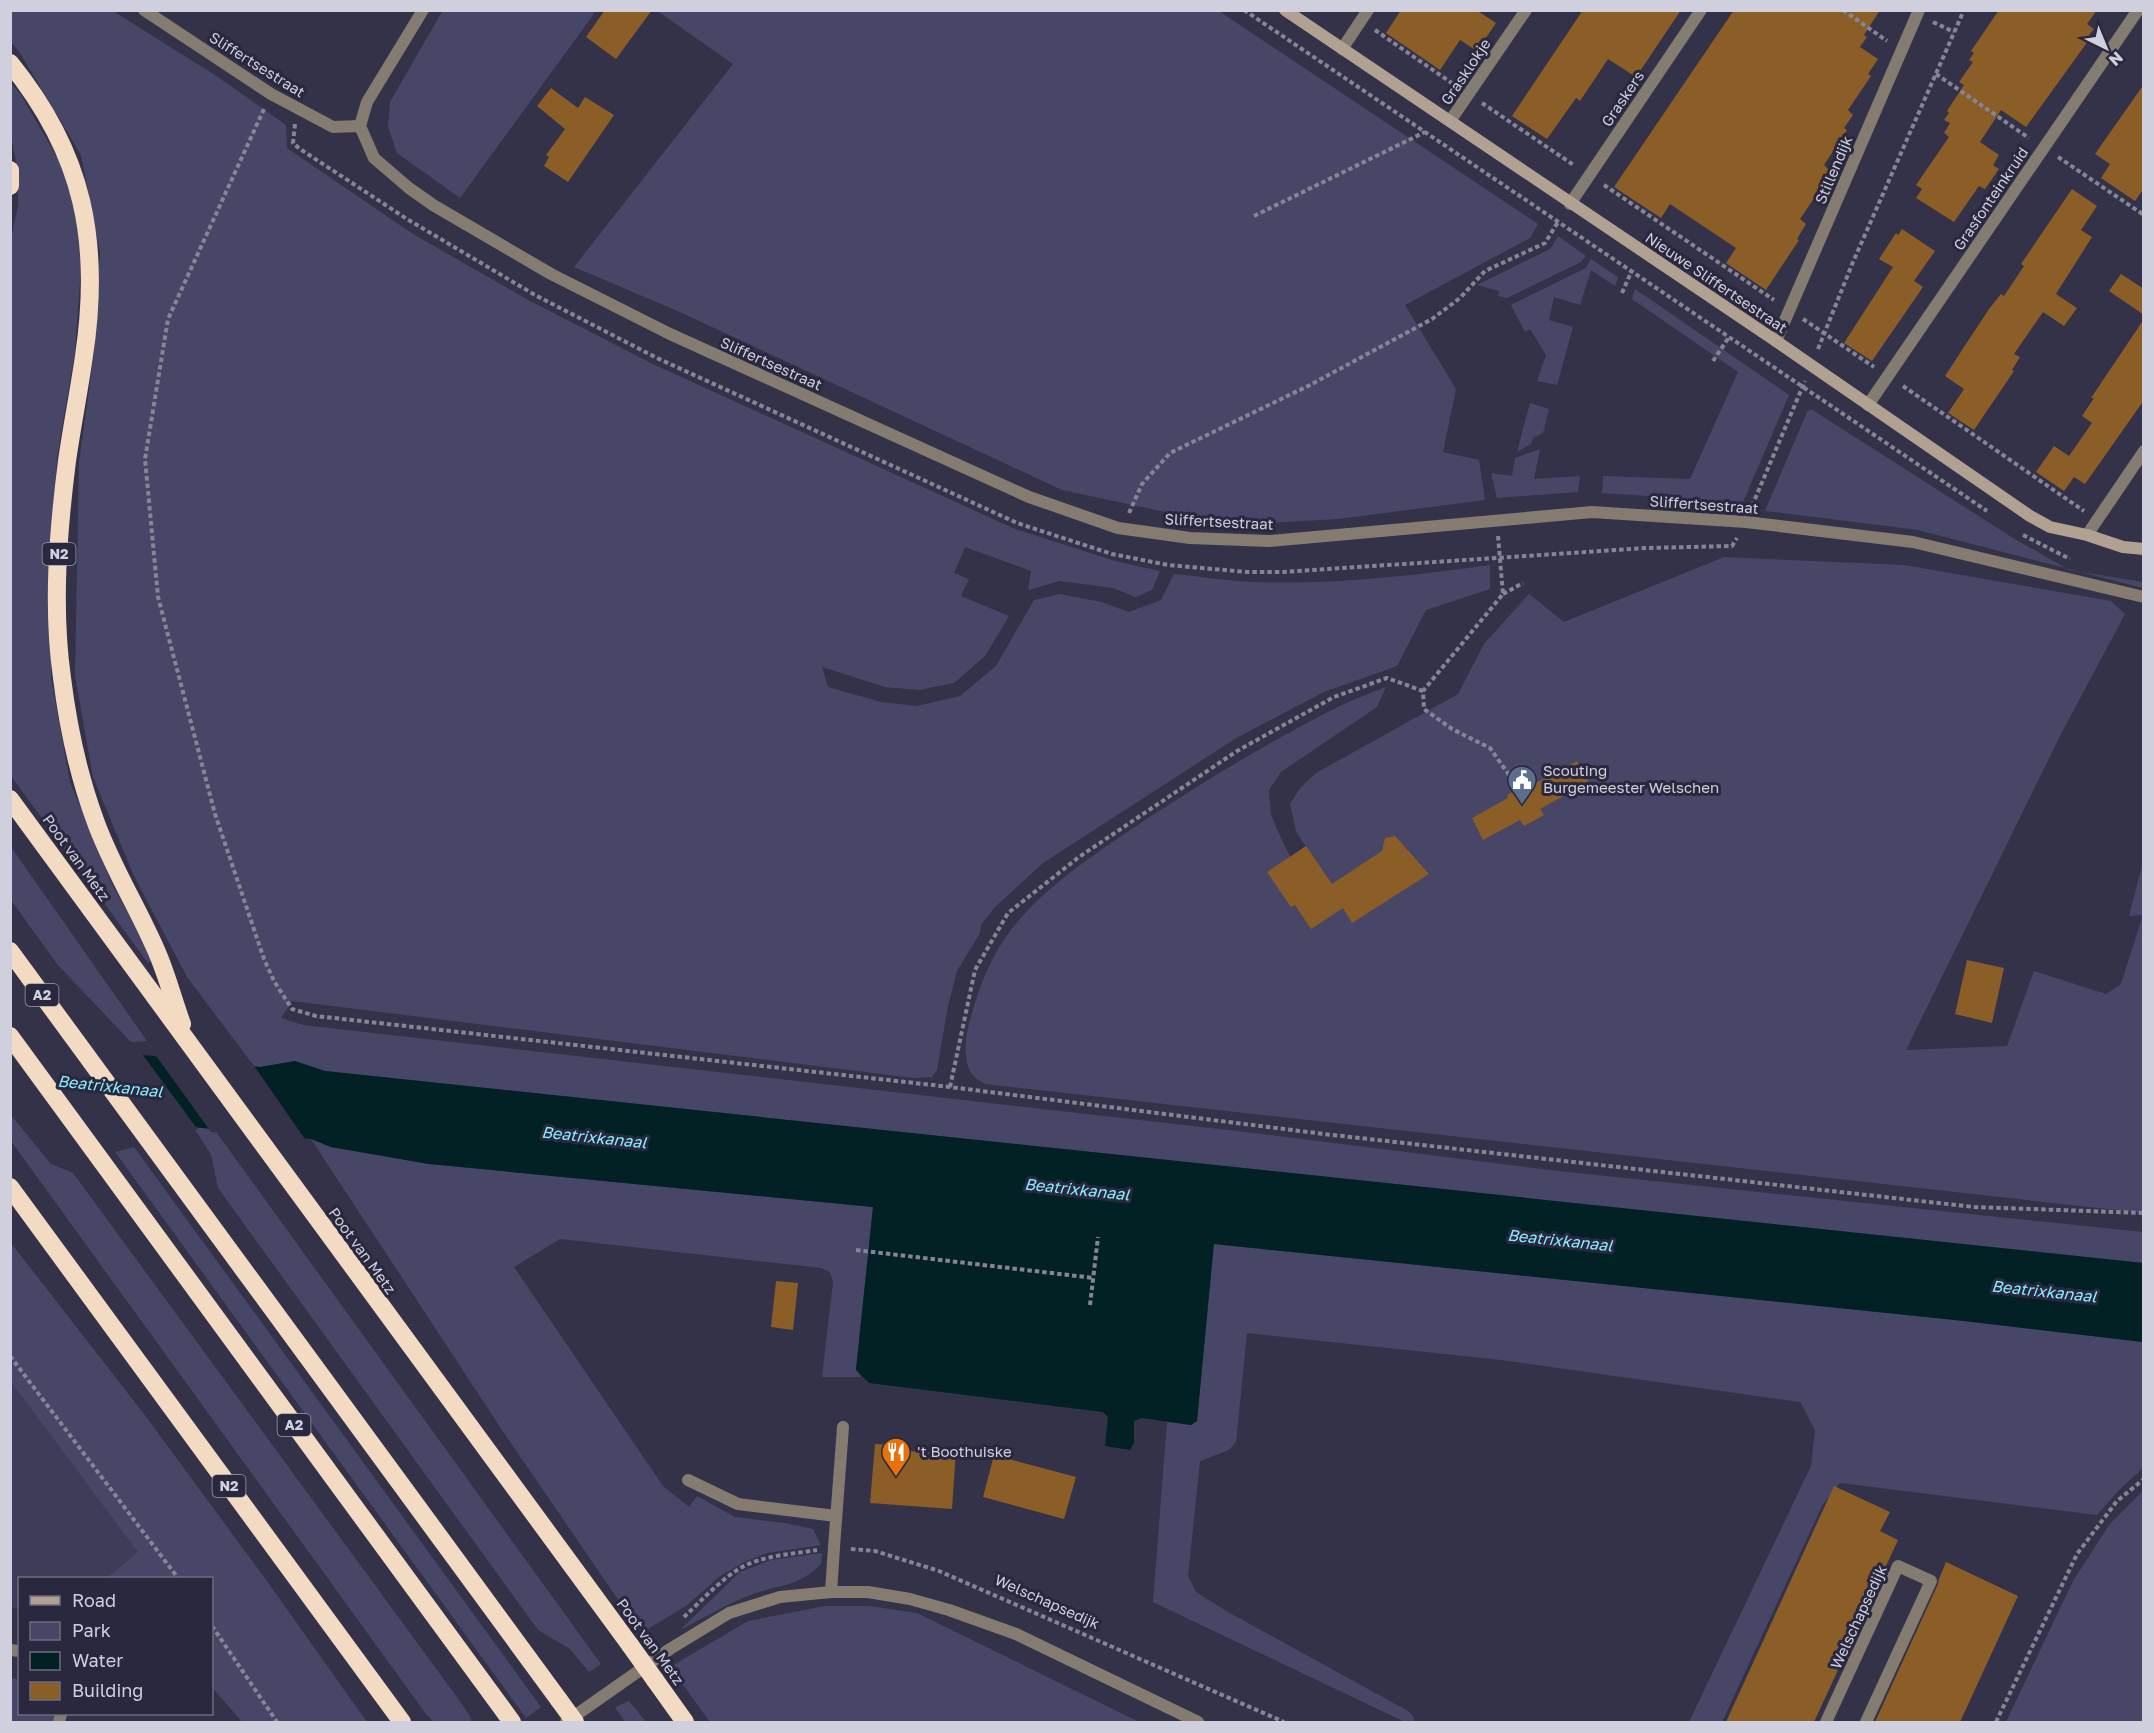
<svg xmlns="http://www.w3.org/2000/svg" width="2154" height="1733" font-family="'Golos Text',sans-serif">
  <rect width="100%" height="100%" fill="#343249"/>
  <!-- built -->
  <path fill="#3e3c59" d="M10,1350L170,1547L125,1578H20L19,1609L10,1607Z"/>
  <!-- green -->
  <g fill="#484667">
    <path d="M443,10L596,11L460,198L397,153L388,127L390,102Z"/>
    <path d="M656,10L1219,11L1538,224L1530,238L1405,305L1456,389L1443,452L1479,460L1485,500L1338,519L1269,523L1203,520L1062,490L682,313L574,267L733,64Z"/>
    <path d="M10,11H113L218,77L286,125L287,148L413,234L532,302L655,365L1015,529L1115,561L1160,571L1152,590L1136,597L1113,588L1060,581L1028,590L1031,571L965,547L954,573L969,579L961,596L1009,616L985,656L954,683L919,690L885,687L822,667L828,687L881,702L917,706L960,696L996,666L1034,600L1060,594L1101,602L1129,612L1161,600L1174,574C1200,576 1226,581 1252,582C1332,585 1411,576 1490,565V589L1426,610L1397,666L1324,692L1238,737L1043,863L995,907L981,925L980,933L957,971L948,1006L937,1070L932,1077L914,1078L292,1001L281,1018L303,1025L1237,1131L1558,1171L2143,1232V1263L325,1071L295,1061L260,1067L254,1066L187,977L134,876L93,777L75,676L79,462L94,354L100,252L81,155L20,53L11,42Z"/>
    <path d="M10,82L21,95L61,164L75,210L82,254L75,351L57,458L51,563V677L70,782L111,882L153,960L148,963L11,776L10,243L18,206V170L11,137Z"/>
    <path d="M1558,236L1586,256L1581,262L1507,298L1498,296L1499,291L1477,285L1550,249Z"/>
    <path d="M1591,259L1618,277L1615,286L1591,270L1580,305L1554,297L1549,320L1573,327L1557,385L1537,381L1546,355L1530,329L1525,332L1511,305L1586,268Z"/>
    <path d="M1635,289L1789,395L1743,502L1602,493L1603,476L1690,479L1738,372L1632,299Z"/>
    <path d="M1530,403L1549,409L1543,433L1533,438L1531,444L1517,452Z"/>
    <path d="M1811,409L2013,538L2069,570L2143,582V588L1918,530L1765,511L1807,412Z"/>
    <path d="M1540,449L1534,479L1580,476L1578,492L1497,498L1491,473L1512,476L1515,458Z"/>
    <path d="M1724,557L1904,565L2111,601L2125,614L2061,734L1906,1050L2007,1046L2034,971L2106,994L2121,984L2143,915L2129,916L2143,862V1213L985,1084C980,1081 974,1077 971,1073C962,1058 966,1035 970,1020C979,986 992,953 1014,926C1051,881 1101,850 1148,818C1208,779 1269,742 1332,710C1349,701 1368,694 1386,687L1377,707L1281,772L1269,790L1271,815L1285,847L1315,898L1330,887L1296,831L1290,804L1301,787L1316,773L1458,694L1484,644L1529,594L1564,622Z"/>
    <path d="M11,847L147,1041L131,1042L57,964L11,900Z"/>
    <path d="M10,1114L51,1164L73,1173L454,1693L470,1716L471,1722H434L426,1714L11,1141Z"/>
    <path d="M193,1127L214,1129L601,1664L589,1672L570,1649L538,1630L218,1188L211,1154Z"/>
    <path d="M311,1139L331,1147L429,1164L873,1207L856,1369L861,1377H822L833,1282L830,1272L821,1268L560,1239L514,1267L663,1486L689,1507L697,1496L735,1517L785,1523L813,1529L821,1545L767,1553L744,1562L719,1577L686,1606L641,1633L504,1433Z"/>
    <path d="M134,1147L541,1707L526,1718L115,1152Z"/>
    <path d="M11,1243L144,1414L264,1577L367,1722H242L212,1687V1578H107L138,1552L11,1382Z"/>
    <path d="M1213,1244L1955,1320L2143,1342V1468L2119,1490L2097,1515L1840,1483L1823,1504L1722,1722H1689L1811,1466L1815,1430L1800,1402L1501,1360L1247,1333L1236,1442L1229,1450L1200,1461L1188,1576L1196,1592L1228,1612L1408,1711L1414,1717L1413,1722H1405L1153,1602L1167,1422L1191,1425L1197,1421Z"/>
    <path d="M2143,1491V1722H2006L2073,1581L2109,1525Z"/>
    <path d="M822,1553L821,1564C798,1587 781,1584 753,1594C728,1603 704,1618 680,1630L740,1572L771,1560Z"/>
    <path d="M825,1606H869L917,1613L1139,1722H710L670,1667L748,1621Z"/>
    <path d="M11,1678L19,1680L20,1714H55L53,1722H11Z"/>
    <path d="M629,1701L646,1722H625L615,1707Z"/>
  </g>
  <!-- water -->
  <path fill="#022125" d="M65,1047L260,1067L295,1061L325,1071L2143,1263V1342L1955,1320L1214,1244L1197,1421L1191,1425L1142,1418L1134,1421V1443L1130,1450L1105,1446L1108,1417L1103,1412L869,1383L856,1370L873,1207L429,1164L331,1147L311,1139L193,1127L189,1121L58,1052Z"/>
  <!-- pier -->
  <g fill="#343249">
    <path d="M10,1038L54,1044L59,1050L67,1044L140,1051L198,1130H192L182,1120L164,1118L154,1126L102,1118L95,1111L81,1120L12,1112Z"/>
    <path d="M154,1053L252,1063L307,1142L211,1132Z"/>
  </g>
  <!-- building -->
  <g fill="#8b5d27">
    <path d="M605,10H652L616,59L586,37Z"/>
    <path d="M1401,10H1476L1496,23L1477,51L1460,40L1440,70L1386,33Z"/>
    <path d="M1583,10H1681L1636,77L1608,59L1580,101L1576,98L1547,139L1512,116Z"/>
    <path d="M1734,10H1880L1864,35L1867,37L1860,47L1878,59L1868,74L1871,76L1848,110L1853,115L1844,128L1847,130L1824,165L1829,170L1821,183L1823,185L1800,219L1806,224L1797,239L1799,240L1766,290L1726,263L1736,248L1670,204L1661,218L1614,187Z"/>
    <path d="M1999,10H2097L2087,24L2094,29L2089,35L2091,37L2026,127L2001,110L1980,142L1999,155L1993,165L1999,169L1985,189L1979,186L1954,222L1916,198L1922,189L1916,185L1949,137L1944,133L1950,123L1944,120L1949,113L1947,111L1964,85L1959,82L1973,62L1969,60L1974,53L1971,51Z"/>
    <path d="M2144,84V188L2135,201L2101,178L2110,164L2095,154Z"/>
    <path d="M551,88L578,108L585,97L614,115L568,182L544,166L549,157L546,155L565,129L537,106Z"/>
    <path d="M2072,189L2097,206L2081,230L2092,237L2056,294L2077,308L2064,326L2043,312L2014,354L2020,357L2012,370L2014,371L1974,430L1948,413L1964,389L1945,376L1989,309L2001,294L2004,296L2024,266L2021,264Z"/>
    <path d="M1902,229L1935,251L1914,281L1923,287L1872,361L1844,343L1893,267L1879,259L1896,233L1898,235Z"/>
    <path d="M2121,274L2144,289V315L2109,291Z"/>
    <path d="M2144,319V400L2085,484L2074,477L2064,491L2036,472L2054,446L2069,456L2092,423L2082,416L2094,398H2091Z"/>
    <path d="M1577,761L1589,782L1540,809L1544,815L1524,826L1520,820L1483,840L1472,818L1508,798L1507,795L1527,784L1528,787Z"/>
    <path d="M1395,836L1429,874L1352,923L1343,908L1311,929L1295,905L1291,907L1267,872L1306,846L1332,884L1382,851L1385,838Z"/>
    <path d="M1967,960L2004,968L1992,1023L1955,1014Z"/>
    <path d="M776,1281L798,1283L793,1330L771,1327Z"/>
    <path d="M875,1444L893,1445V1450L937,1453V1449L956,1450L952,1509L870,1503Z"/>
    <path d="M994,1455L1076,1477L1064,1519L983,1497Z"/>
    <path d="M1834,1486L1890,1512L1880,1531L1898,1540L1814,1722H1726Z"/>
    <path d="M1946,1562L2018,1596L1960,1722H1875L1938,1584L1939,1579Z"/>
  </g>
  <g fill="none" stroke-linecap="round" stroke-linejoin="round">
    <!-- path -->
    <g stroke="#868497" stroke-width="4" stroke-dasharray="4.5 3" stroke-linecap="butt">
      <path d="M1244,10L1987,511"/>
      <path d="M1843,10L1887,41"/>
      <path d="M1933,22L1954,32"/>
      <path d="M1375,30L1456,86"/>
      <path d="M1936,74L2029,138"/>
      <path d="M1482,103L1575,166"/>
      <path d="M264,109L168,319L145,459L158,597L215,814L264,959L274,981L292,1009L316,1016L950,1087L1324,1134L1974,1207L2144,1213"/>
      <path d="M295,124L293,143L300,149L407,219L535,295L657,358L1017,523L1112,554L1168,565L1247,572H1283L1646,548L1732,546L1737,538"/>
      <path d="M2058,157L2144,215"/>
      <path d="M1604,185L1774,300"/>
      <path d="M1254,216L1425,132"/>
      <path d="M1622,293L1632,270"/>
      <path d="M1803,319L1874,367"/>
      <path d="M1818,349L1853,262L1964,10"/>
      <path d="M1713,361L1729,337"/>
      <path d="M1903,386L2084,511"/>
      <path d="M1752,506L1805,381"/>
      <path d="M1129,513L1142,484L1170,453L1310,385L1432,319L1460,298L1485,271L1545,243L1558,222"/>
      <path d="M2023,535L2070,559"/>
      <path d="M1498,536L1503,594L1423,691L1424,709L1452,729L1490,748L1519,789"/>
      <path d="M1503,594L1523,583"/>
      <path d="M950,1087L975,970L1008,913L1079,857L1237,751L1334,697L1387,678L1423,691"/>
      <path d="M856,1250L1094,1278"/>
      <path d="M1090,1305L1098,1237"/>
      <path d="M10,1356L178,1578"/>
      <path d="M851,1549L875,1551L939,1571L1284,1722"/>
      <path d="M684,1617C701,1601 723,1577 744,1566C766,1555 794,1554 817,1550"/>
      <path d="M212,1626L277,1722"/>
      <path d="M1996,1722L2077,1554L2117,1501L2144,1479"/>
    </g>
    <!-- lane -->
    <g stroke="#847b71" stroke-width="12">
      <path d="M688,1480L738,1504L836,1516"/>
      <path d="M834,1547L843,1427"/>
    </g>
    <!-- street -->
    <g stroke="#847b71" stroke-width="12">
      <path d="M144,10L271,94L333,127L360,126"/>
      <path d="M423,10L367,102L360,126L374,158L409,188L433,205L551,274L670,334L1029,497L1118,528L1190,538L1269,541L1592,512L1746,522L1913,542L2144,597"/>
      <path d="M1342,49L1368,10"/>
      <path d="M1450,121L1526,10"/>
      <path d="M1570,204L1701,10"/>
      <path d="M1776,341L1919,10"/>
      <path d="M1868,405L2138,10"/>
      <path d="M2087,535L2144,451"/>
      <path d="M831,1592L834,1547"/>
      <path d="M10,1650L20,1651"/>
      <path d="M59,1722L61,1714"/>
      <path d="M566,1722L670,1649L729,1613L780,1597L831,1592H868L910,1599L949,1610L1016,1634L1198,1722"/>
      <path d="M1826,1722L1898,1566L1931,1581L1866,1722"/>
    </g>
    <!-- secondary -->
    <path stroke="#b1a193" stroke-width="12" d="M1285,10L1776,341L2030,516L2050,527L2087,535L2123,547L2144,549"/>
    <!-- highway -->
    <g stroke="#f3dac3" stroke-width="18">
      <path d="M10,63C84,154 101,242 84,356C79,391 72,426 67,461C58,532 52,607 62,678C68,726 78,774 95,820C112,868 140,911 159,957C168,979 174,1002 182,1024"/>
      <path d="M10,170V186"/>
      <path d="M10,799L630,1645"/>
      <path d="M10,951L559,1700"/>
      <path d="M10,1036L512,1722"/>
      <path d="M10,1187L402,1722"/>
      <path d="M655,1680L685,1722"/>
    </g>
    <!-- highway-bridge -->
    <g stroke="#f3dac3" stroke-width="18">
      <path d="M630,1645L655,1680"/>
      <path d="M559,1700L575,1722"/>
    </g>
  </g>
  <!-- icons -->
  <defs>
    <g id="civic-pin" transform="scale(1.5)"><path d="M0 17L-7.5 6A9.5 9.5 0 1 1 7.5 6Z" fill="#5c6f8a" stroke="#2a283f"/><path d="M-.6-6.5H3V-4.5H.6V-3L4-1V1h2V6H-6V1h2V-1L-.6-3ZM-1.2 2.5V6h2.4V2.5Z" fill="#fff"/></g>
    <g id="restaurant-pin" transform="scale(1.5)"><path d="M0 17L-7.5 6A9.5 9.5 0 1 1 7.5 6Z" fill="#e8710a" stroke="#2a283f"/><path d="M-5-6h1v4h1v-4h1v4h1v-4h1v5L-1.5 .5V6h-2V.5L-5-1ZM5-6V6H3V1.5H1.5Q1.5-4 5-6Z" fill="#fff"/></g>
  </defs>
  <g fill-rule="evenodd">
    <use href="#civic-pin" x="1522" y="780"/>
    <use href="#restaurant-pin" x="896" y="1452"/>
  </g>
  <g text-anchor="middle" stroke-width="6" stroke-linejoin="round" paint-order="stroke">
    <!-- shield labels -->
    <g fill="#2a283f" stroke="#9e9dae" stroke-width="1.5">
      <rect x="42.5" y="543" width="33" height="22" rx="4.5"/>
      <rect x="25.5" y="984" width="33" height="22" rx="4.5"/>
      <rect x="277.5" y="1414" width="33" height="22" rx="4.5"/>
      <rect x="212.5" y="1475" width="33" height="22" rx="4.5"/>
    </g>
    <g font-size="14" font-weight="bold" fill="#d0cfde">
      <text x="59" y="559">N2</text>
      <text x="42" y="1000">A2</text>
      <text x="294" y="1430">A2</text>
      <text x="229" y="1491">N2</text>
    </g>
    <!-- street labels -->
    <g font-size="15" fill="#d0cfde" stroke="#2a283f">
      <text transform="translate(257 65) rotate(32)" y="5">Sliffertsestraat</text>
      <text transform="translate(1466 72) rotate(-56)" y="5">Grasklokje</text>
      <text transform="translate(1623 99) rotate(-56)" y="5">Graskers</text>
      <text transform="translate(1834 170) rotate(-67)" y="5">Stillendijk</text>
      <text transform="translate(1991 199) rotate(-56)" y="5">Grasfonteinkruid</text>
      <text transform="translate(1716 283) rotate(34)" y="5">Nieuwe Sliffertsestraat</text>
      <text transform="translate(771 364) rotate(24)" y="5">Sliffertsestraat</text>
      <text transform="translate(1704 505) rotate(4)" y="5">Sliffertsestraat</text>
      <text transform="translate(1219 522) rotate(3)" y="5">Sliffertsestraat</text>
      <text transform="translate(76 858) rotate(54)" y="5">Poot van Metz</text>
      <text transform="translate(362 1251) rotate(54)" y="5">Poot van Metz</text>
      <text transform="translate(1047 1602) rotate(24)" y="5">Welschapsedijk</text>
      <text transform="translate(1859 1617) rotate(-65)" y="5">Welschapsedijk</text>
      <text transform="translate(650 1642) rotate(54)" y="5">Poot van Metz</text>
    </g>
    <!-- poi labels -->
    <g font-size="15" fill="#d0cfde" stroke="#2a283f" text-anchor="start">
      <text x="1543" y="776">Scouting<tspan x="1543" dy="17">Burgemeester Welschen</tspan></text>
      <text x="917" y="1457">'t Boothuiske</text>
    </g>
    <!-- water labels -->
    <g font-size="16" font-style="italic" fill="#89effe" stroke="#2a283f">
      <text transform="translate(110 1086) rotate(6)" y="6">Beatrixkanaal</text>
      <text transform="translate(594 1137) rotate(6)" y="6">Beatrixkanaal</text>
      <text transform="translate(1077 1189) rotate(6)" y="6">Beatrixkanaal</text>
      <text transform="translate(1560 1240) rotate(6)" y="6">Beatrixkanaal</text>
      <text transform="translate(2044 1291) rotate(6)" y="6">Beatrixkanaal</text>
    </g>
  </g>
  <!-- border -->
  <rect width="2154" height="1733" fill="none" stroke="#d0cfde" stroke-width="24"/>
  <!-- legend -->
  <rect x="18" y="1577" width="195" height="138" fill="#2a283f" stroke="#6c6b7f" stroke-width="1.5"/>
  <rect x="30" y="1596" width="30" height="9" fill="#b1a193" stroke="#6c6b7f" stroke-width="1.5"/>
  <text x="72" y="1607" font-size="18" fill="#d0cfde">Road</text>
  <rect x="30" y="1622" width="30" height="18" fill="#484667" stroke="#6c6b7f" stroke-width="1.5"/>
  <text x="72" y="1637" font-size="18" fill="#d0cfde">Park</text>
  <rect x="30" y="1652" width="30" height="18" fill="#022125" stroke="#6c6b7f" stroke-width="1.5"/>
  <text x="72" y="1667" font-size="18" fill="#d0cfde">Water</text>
  <rect x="30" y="1682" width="30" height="18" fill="#8b5d27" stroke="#6c6b7f" stroke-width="1.5"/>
  <text x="72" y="1697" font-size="18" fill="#d0cfde">Building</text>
  <!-- north arrow -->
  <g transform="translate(2106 48) rotate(137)" stroke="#2a283f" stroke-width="4.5" paint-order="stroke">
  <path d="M0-4.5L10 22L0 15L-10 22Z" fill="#d0cfde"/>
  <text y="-9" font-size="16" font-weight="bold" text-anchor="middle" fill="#d0cfde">N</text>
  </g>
</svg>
